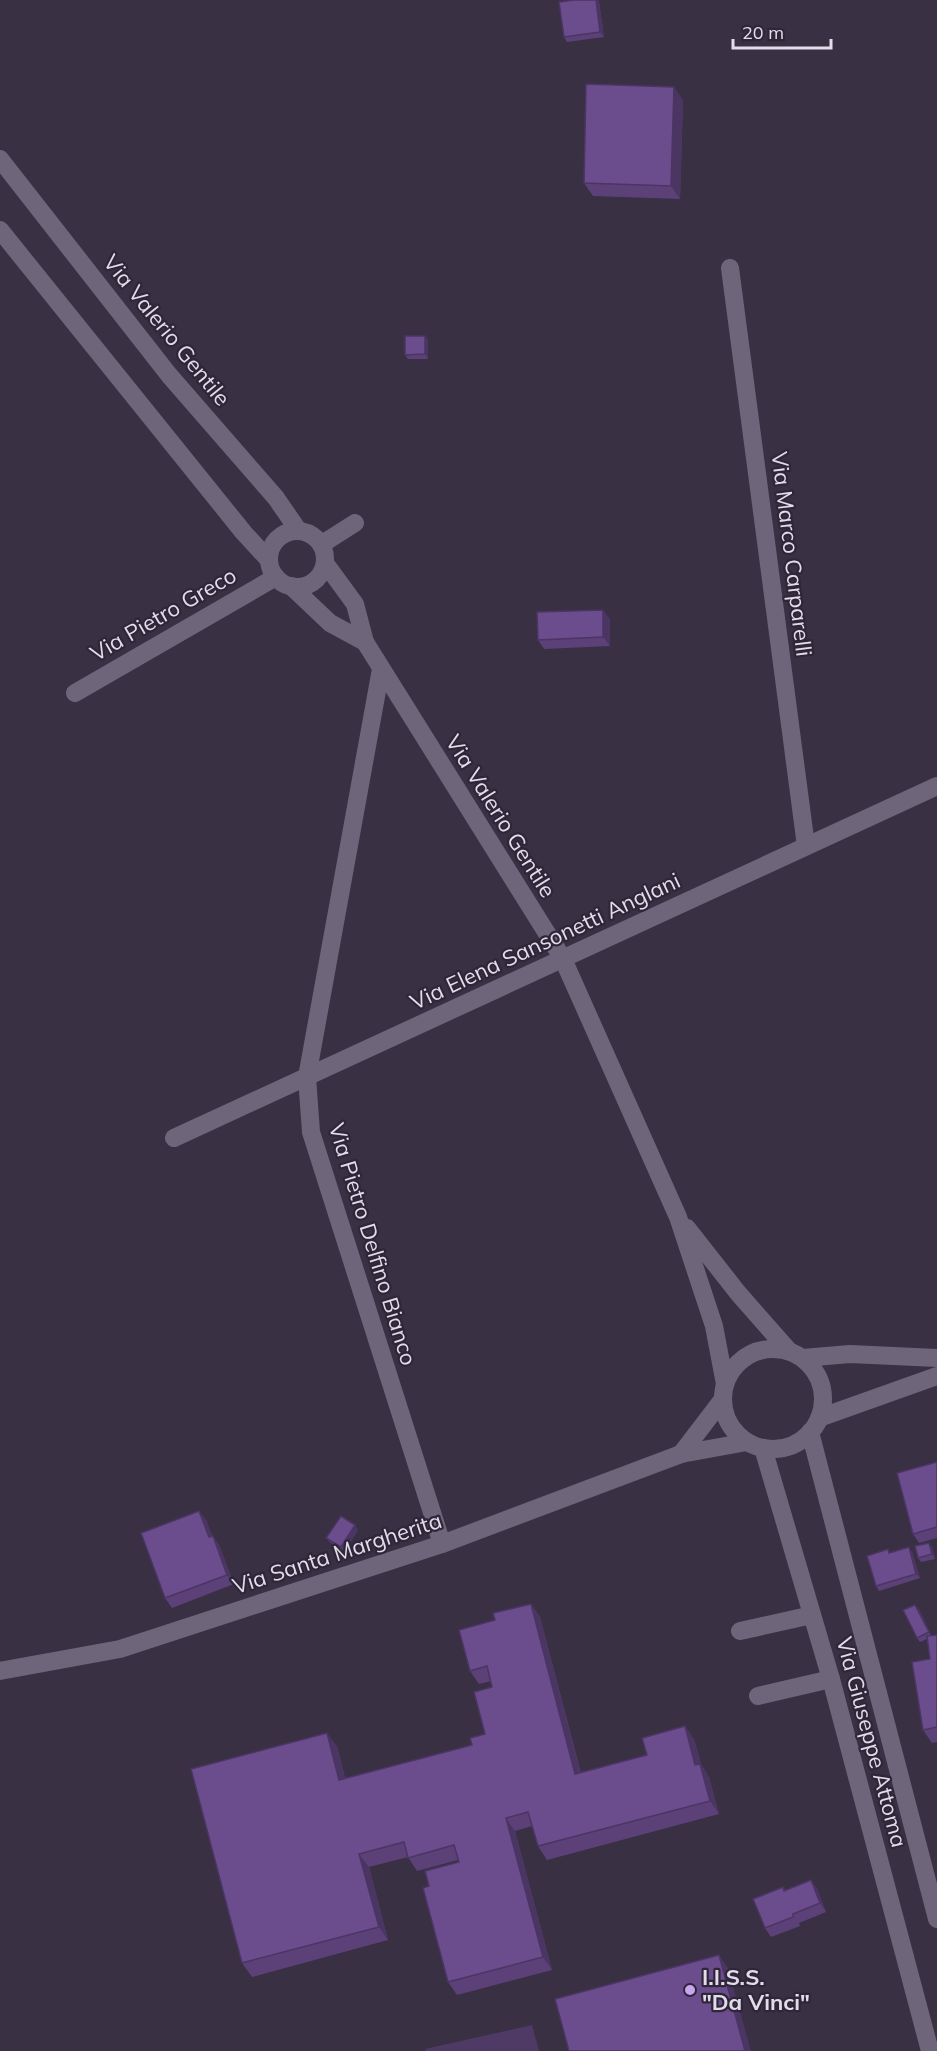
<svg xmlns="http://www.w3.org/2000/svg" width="937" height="2051" font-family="Mulish,sans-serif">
  <rect width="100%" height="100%" fill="#393044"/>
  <!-- green -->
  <path fill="#4e3a64" d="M532,2025L539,2051H426L425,2049Z"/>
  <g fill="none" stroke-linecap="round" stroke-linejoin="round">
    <!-- service -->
    <g stroke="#6e657b" stroke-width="18">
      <path d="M740,1631L812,1615"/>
      <path d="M758,1696L831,1679"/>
    </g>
    <!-- minor -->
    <g stroke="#6e657b" stroke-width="18">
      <path d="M0,159L169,375L276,498L298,530"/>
      <path d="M0,230L244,533L269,560"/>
      <path d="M730,268L806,846"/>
      <circle cx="297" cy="559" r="28"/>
      <path d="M322,544L355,523"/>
      <path d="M291,586L330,623L365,642L355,604L325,563"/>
      <path d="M365,642L563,959L678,1217L714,1326L725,1384"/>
      <path d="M381,669L307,1077L311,1132L442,1544"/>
      <path d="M75,693L276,577"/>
      <path d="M174,1138L937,786"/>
      <path d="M687,1228L738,1293L789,1351"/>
      <path d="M810,1432L937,1919"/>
      <path d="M763,1448L831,1679L930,2051"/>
    </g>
    <!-- tertiary -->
    <g stroke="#6e657b" stroke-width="18">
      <circle cx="773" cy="1399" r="50"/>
      <path d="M803,1358L850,1354L937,1358"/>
      <path d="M819,1418L937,1376"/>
      <path d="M681,1454L723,1399"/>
      <path d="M0,1671L120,1649L442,1544L681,1454L747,1442"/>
    </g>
  </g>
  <!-- wall -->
  <g fill="#5c4179">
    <path d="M574,0H598L599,2L604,37L567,42L564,37Z"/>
    <path d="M683,100L680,199L593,196L584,183Z"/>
    <path d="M425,336L428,340V359H408L405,355Z"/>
    <path d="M610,619V646L544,649L538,640Z"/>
    <path d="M937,1462V1538L919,1543L913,1534Z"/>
    <path d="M206,1520L212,1536H213L219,1545L234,1584L172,1608L165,1598Z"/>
    <path d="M358,1530L344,1552L330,1542L326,1538Z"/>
    <path d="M929,1543L932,1547L935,1559L921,1562L918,1558Z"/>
    <path d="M888,1549L890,1553L912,1552L920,1578L879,1591L876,1586Z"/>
    <path d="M531,1604L540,1617L581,1773L647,1755L694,1739L701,1764L709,1777L719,1814L547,1860L538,1846L532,1826L515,1831L552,1970L457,1995L448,1982L429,1886L459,1862L458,1860L417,1871L408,1857L369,1867L388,1940L252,1977L242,1963L337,1746L345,1778L472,1745L485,1734L492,1687L491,1681L479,1684L470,1671L495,1620Z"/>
    <path d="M919,1609L931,1636L937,1635V1742L932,1743L923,1730L930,1659L927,1639L920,1642L917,1638Z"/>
    <path d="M811,1880L817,1889L826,1912L799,1923L800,1926L771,1937L765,1928L783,1887L785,1890Z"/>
  </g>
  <!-- shaded-wall -->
  <g fill="#4b3563">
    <path d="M596,0H598L599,2L604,37L600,32Z"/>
    <path d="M674,87L683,100L680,199L671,186Z"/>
    <path d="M425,336L428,340V359L425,354Z"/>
    <path d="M603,610L610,619V646L603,637Z"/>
    <path d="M199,1511L206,1520L216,1546L209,1537Z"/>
    <path d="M355,1525L358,1530L344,1552L341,1547Z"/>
    <path d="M213,1536L219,1545L234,1584L227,1575Z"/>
    <path d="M929,1543L932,1547L935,1559L932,1554Z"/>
    <path d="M909,1547L912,1552L920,1578L916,1574Z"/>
    <path d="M531,1604L540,1617L584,1787L575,1774Z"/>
    <path d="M915,1605L919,1609L932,1636L929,1632Z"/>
    <path d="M685,1726L694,1739L701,1764L709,1777L719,1814L710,1801L695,1765Z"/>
    <path d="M327,1733L337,1746L348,1793L339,1780Z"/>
    <path d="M506,1818L515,1831L552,1970L543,1957Z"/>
    <path d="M359,1854L369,1867L388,1940L379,1927Z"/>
    <path d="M811,1880L817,1889L826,1912L820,1903Z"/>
    <path d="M719,1955L728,1968L751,2051H745Z"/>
  </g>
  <!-- building -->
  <g fill="#6b4c8d" stroke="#4b3563" stroke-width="1.5">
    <path d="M574,0H596L600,32L564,37L559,2Z"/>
    <path d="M586,84L674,87L671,186L584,183Z"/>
    <path d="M405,336H425V354L405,355Z"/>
    <path d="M603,610V637L538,640L537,612Z"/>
    <path d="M937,1462V1527L913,1534L897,1473Z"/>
    <path d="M199,1511L209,1537L213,1536L227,1575L165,1598L141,1533Z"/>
    <path d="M341,1516L355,1525L341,1547L326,1538Z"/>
    <path d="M929,1543L932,1554L918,1558L915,1546Z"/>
    <path d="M909,1547L916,1574L876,1586L867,1556L888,1549L889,1553Z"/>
    <path d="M531,1604L575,1774L647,1755L642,1738L685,1726L695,1765L700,1764L710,1801L538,1846L528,1812L506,1818L543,1957L448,1982L423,1888L429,1886L425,1871L459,1862L454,1845L408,1858L404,1842L359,1854L379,1927L242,1963L191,1769L327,1733L339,1780L472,1745L470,1738L485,1734L474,1692L492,1687L487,1666L470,1671L459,1630L495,1620L493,1613Z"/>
    <path d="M915,1605L929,1632L917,1638L903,1610Z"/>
    <path d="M937,1635V1727L923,1730L912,1662L930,1659L927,1636Z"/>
    <path d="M811,1880L820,1903L793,1914V1917L765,1928L753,1899L783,1887L784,1891Z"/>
    <path d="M719,1955L745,2051H569L555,1999Z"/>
  </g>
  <!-- markers -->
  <circle fill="#c7a6ef" stroke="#2f2639" stroke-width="2" cx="690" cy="1990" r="6"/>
  <g text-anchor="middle" stroke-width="4.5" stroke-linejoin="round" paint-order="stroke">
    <!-- street labels -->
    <g font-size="22" fill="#e3ddea" stroke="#2f2639">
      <text transform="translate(167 330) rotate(51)" y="8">Via Valerio Gentile</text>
      <text transform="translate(792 554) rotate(83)" y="8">Via Marco Carparelli</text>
      <text transform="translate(163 614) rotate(-30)" y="8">Via Pietro Greco</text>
      <text transform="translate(501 816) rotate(58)" y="8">Via Valerio Gentile</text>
      <text transform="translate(545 941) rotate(-25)" y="8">Via Elena Sansonetti Anglani</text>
      <text transform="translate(373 1244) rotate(73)" y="8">Via Pietro Delfino Bianco</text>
      <text transform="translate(337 1553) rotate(-18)" y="8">Via Santa Margherita</text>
      <text transform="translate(872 1742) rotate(75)" y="8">Via Giuseppe Attoma</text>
    </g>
    <!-- poi labels -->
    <g font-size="22" font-weight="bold" fill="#e3ddea" stroke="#2f2639" text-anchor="start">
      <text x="702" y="1985">I.I.S.S.<tspan x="702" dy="25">"Da Vinci"</tspan></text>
    </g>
  </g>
  <!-- scale -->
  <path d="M733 39v9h98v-9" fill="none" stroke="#e3ddea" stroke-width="3"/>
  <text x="742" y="39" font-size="18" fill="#e3ddea" stroke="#2f2639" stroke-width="4.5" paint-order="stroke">20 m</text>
</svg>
